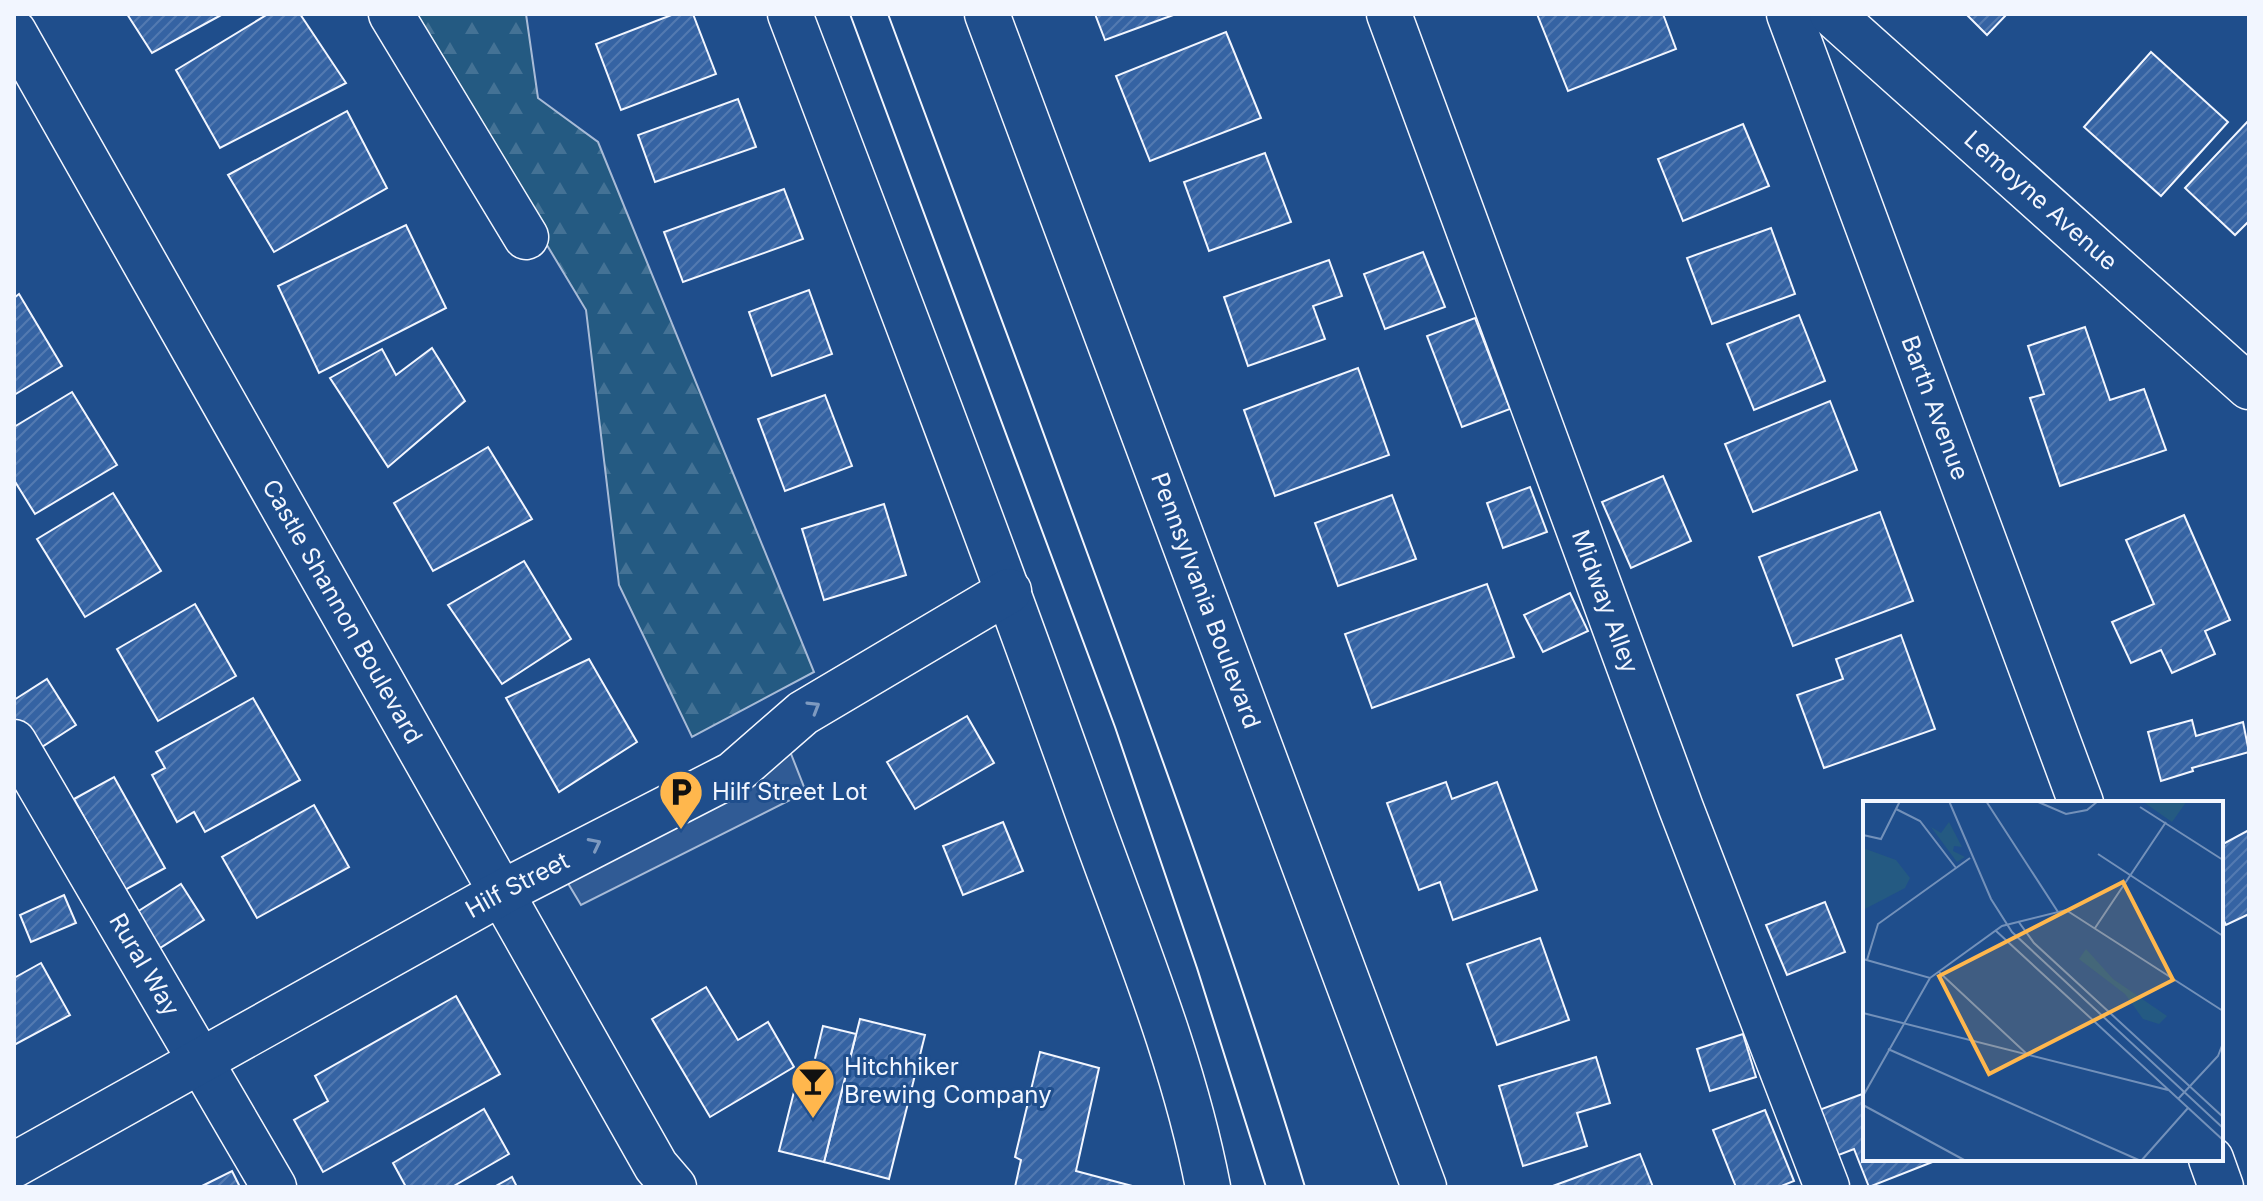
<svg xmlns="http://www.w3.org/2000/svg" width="2263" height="1201" font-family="Inter,sans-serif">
  <defs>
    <pattern id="forest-firs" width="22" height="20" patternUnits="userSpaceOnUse" patternTransform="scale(2)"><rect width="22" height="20" fill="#245a82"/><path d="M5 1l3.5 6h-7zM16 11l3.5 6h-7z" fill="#447295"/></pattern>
    <pattern id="building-hatch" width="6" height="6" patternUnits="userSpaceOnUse" patternTransform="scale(2)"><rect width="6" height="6" fill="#3563a3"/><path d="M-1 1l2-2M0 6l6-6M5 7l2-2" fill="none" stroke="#537ab1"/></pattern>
  </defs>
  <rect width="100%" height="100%" fill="#1f4e8c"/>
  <!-- forest -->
  <path fill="url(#forest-firs)" stroke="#a8bbd7" stroke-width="2" d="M408,14H526L538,98L598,142L814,672L692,737L619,585L586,310Z"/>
  <!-- parking -->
  <path fill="#305b95" stroke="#a8bbd7" stroke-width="2" d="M784,736L806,792L581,905L560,870Z"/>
  <!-- building -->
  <g fill="url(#building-hatch)" stroke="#f2f6ff" stroke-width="2">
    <path d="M127,14H223L152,53Z"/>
    <path d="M268,14H300L346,83L220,148L176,70Z"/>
    <path d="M674,14H693L716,74L621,110L596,44Z"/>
    <path d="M1095,14H1176L1105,40Z"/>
    <path d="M1537,14H1663L1676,49L1568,91Z"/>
    <path d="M1966,14H2007L1987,35Z"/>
    <path d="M1226,32L1261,118L1150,161L1116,76Z"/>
    <path d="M2151,52L2228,122L2161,196L2084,127Z"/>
    <path d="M738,99L756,147L655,182L638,135Z"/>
    <path d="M347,111L387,188L274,252L228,175Z"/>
    <path d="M2249,120V221L2235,235L2185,188Z"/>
    <path d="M1743,124L1769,186L1683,221L1658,159Z"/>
    <path d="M1265,153L1291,222L1209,251L1184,182Z"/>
    <path d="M784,189L803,239L683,282L664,232Z"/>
    <path d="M406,225L446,308L319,373L278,286Z"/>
    <path d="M1771,228L1795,294L1712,324L1687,258Z"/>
    <path d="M1423,252L1445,307L1385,329L1364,274Z"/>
    <path d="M1329,260L1342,296L1313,306L1325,339L1248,366L1224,297Z"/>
    <path d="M809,290L832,354L772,376L749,312Z"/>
    <path d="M19,294L62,366L14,395V298Z"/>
    <path d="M1799,315L1825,381L1754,410L1727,344Z"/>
    <path d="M1475,318L1510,409L1462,427L1427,336Z"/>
    <path d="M2085,327L2110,400L2144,389L2166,450L2060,486L2030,398L2044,394L2028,346Z"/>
    <path d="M432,348L465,401L388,467L330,378L382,349L396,375Z"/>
    <path d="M1358,368L1389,455L1275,496L1244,410Z"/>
    <path d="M72,392L117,465L35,514L14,480V427Z"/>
    <path d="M825,395L852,466L785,491L758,419Z"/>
    <path d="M1830,401L1857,470L1753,512L1725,444Z"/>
    <path d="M488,447L532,519L433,571L394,503Z"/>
    <path d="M1663,476L1691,541L1631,568L1602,502Z"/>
    <path d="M1530,487L1547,532L1503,548L1487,503Z"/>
    <path d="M113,493L161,571L85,617L37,539Z"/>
    <path d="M1392,495L1416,559L1338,586L1315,523Z"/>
    <path d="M884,504L906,575L824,600L802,529Z"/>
    <path d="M1880,512L1913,601L1793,646L1759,557Z"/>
    <path d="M2184,515L2230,620L2205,631L2215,654L2172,673L2161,650L2131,663L2112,622L2154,604L2126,540Z"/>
    <path d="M524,561L571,639L502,684L448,605Z"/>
    <path d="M1487,584L1514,657L1372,708L1345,634Z"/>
    <path d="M1570,593L1588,631L1543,652L1524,615Z"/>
    <path d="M195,604L236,676L158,721L117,649Z"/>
    <path d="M1901,635L1935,729L1824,768L1797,695L1843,679L1836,659Z"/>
    <path d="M589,659L637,742L559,792L506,698Z"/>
    <path d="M47,679L76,725L34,752L14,721V700Z"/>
    <path d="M253,698L300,780L205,832L194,812L177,822L152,775L165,768L156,752Z"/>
    <path d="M967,716L994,763L915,809L887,762Z"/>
    <path d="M2192,720L2196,736L2243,722L2249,752L2192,768L2193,771L2161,781L2148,732Z"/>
    <path d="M114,777L165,868L125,890L74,799Z"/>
    <path d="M1446,782L1452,799L1497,782L1537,890L1453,920L1440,882L1419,890L1387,803Z"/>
    <path d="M314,805L349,867L257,918L222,857Z"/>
    <path d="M1003,822L1023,871L963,895L943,846Z"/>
    <path d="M2249,830V914L2226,925L2221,915V845Z"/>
    <path d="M181,884L204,920L160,948L137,912Z"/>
    <path d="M64,895L76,923L31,942L20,915Z"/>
    <path d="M1825,902L1845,952L1787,975L1766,925Z"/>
    <path d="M1540,938L1569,1020L1497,1045L1467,964Z"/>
    <path d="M41,963L70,1015L14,1045V978Z"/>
    <path d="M706,987L738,1040L768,1022L794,1067L710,1117L652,1019Z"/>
    <path d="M456,996L500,1074L323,1172L294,1120L328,1101L315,1076Z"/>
    <path d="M860,1019L925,1035L889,1179L824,1162Z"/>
    <path d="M823,1026L856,1034L824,1162L779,1151L799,1072L811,1075Z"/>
    <path d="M1743,1034L1756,1077L1710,1091L1697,1049Z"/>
    <path d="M1040,1052L1099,1068L1076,1171L1136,1187H1015L1021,1160L1015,1157Z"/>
    <path d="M1596,1057L1610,1103L1577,1113L1587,1146L1523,1166L1499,1086Z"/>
    <path d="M1865,1093V1159H1940L1869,1187L1854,1149L1836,1156L1819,1110Z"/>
    <path d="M484,1109L509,1154L452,1187H406L393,1163Z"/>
    <path d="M1765,1110L1794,1181L1779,1187H1736L1713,1130Z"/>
    <path d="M1640,1154L1653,1187H1550Z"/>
    <path d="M232,1171L240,1187H200Z"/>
    <path d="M512,1177L517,1187H494Z"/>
  </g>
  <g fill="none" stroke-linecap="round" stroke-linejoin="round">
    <!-- minor casing -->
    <g stroke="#f2f6ff" stroke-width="47">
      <g id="minor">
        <path d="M391,14L526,237"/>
        <path d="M790,14C889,274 988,533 1081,794C1126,923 1182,1052 1208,1187"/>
        <path id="s1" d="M987,14L1424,1187"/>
        <path id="s2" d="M1389,14L1681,808L1827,1187"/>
        <path id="s3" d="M1789,14L2081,803"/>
        <path id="s4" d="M1832,14L2249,387"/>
        <path id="s5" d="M14,32L656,1166L674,1187"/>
        <path id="s6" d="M14,742L274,1187"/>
        <path d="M2211,1159L2221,1187"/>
        <path id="s7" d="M14,1165L501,893L733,774L803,713L1009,591"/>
      </g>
    </g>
    <!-- minor -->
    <use href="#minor" stroke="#1f4e8c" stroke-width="44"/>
    <!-- tram -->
    <g stroke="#f2f6ff" stroke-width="2">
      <path d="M850,14L1115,727L1197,968L1266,1187"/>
      <path d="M888,14C962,211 1035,409 1107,607C1177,799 1246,991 1305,1187"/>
    </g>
  </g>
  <!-- one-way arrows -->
  <defs><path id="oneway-chevron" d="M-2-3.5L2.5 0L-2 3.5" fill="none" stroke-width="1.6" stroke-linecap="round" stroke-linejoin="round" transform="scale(2)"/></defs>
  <g stroke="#7e9ac0">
    <use href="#oneway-chevron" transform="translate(814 707) rotate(-31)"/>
    <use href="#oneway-chevron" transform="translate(595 844) rotate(-27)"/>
  </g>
  <!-- icons -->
  <defs>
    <g id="parking-pin" transform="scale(2.3)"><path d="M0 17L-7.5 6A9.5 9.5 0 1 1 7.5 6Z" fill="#ffb74d" stroke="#1f4e8c"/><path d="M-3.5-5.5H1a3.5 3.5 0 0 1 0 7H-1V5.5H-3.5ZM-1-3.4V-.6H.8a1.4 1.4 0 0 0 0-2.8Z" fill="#111"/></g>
    <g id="bar-pin" transform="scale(2.3)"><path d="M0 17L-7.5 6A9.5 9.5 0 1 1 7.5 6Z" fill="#ffb74d" stroke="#1f4e8c"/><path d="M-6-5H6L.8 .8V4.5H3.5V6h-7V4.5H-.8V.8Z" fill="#111"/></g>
  </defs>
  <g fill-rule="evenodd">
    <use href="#parking-pin" x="681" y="792"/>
    <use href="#bar-pin" x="813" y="1081"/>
  </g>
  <g text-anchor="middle" stroke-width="6" stroke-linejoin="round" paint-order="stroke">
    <!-- street labels -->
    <g font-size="24" fill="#f2f6ff" stroke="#1f4e8c">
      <text dy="8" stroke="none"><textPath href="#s4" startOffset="280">Lemoyne Avenue</textPath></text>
      <text dy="8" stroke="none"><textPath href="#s3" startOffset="420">Barth Avenue</textPath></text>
      <text dy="8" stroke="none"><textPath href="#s1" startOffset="626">Pennsylvania Boulevard</textPath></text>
      <text dy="8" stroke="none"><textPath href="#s2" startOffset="626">Midway Alley</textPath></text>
      <text dy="8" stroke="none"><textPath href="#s5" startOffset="666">Castle Shannon Boulevard</textPath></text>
      <text dy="8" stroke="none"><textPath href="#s7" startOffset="576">Hilf Street</textPath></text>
      <text dy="8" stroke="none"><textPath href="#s6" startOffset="258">Rural Way</textPath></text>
    </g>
    <!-- poi labels -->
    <g font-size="24" fill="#f2f6ff" stroke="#1f4e8c" text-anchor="start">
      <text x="712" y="800">Hilf Street Lot</text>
      <text x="844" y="1075">Hitchhiker<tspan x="844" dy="28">Brewing Company</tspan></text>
    </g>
  </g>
  <!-- overview -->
  <g transform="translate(1863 801)">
    <rect width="360" height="360" fill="#1f4e8c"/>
    <path d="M86,21L99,46L91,45L90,50L102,56L94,61L68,26L78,32Z" fill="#245a82"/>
    <path d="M279,0H324L309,21ZM223,148L250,178L304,215L296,223L280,218L262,193L216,158Z" fill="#245a82"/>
    <path d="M0,47L33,59L47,77L42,87L0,109Z" fill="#245a82"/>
    <path fill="none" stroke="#7391ba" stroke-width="2" d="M86,0L128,98L149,131L360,327M123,0L195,111M173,0L203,13L224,9L235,0M277,6L360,59M33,8L57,20L93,67M0,34L18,38L37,0M235,53L360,135M155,120L171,142L360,316M232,127L303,21M132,129L360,339M0,158L67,177L139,125L203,109L360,210M4,159L15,123L107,57M76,171L166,255M0,212L305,289M25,248L278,360M0,295L67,177M315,298L355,255L360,242M0,304L103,360M278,360L325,307"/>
    <path fill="#ffb74d" fill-opacity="0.15" stroke="#ffb74d" stroke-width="4" d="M260,81L310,179L126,273L76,175Z"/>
    <rect width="360" height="360" fill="none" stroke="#f2f6ff" stroke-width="4"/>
  </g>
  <!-- border -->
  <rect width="2263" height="1201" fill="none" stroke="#f2f6ff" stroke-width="32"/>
</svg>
